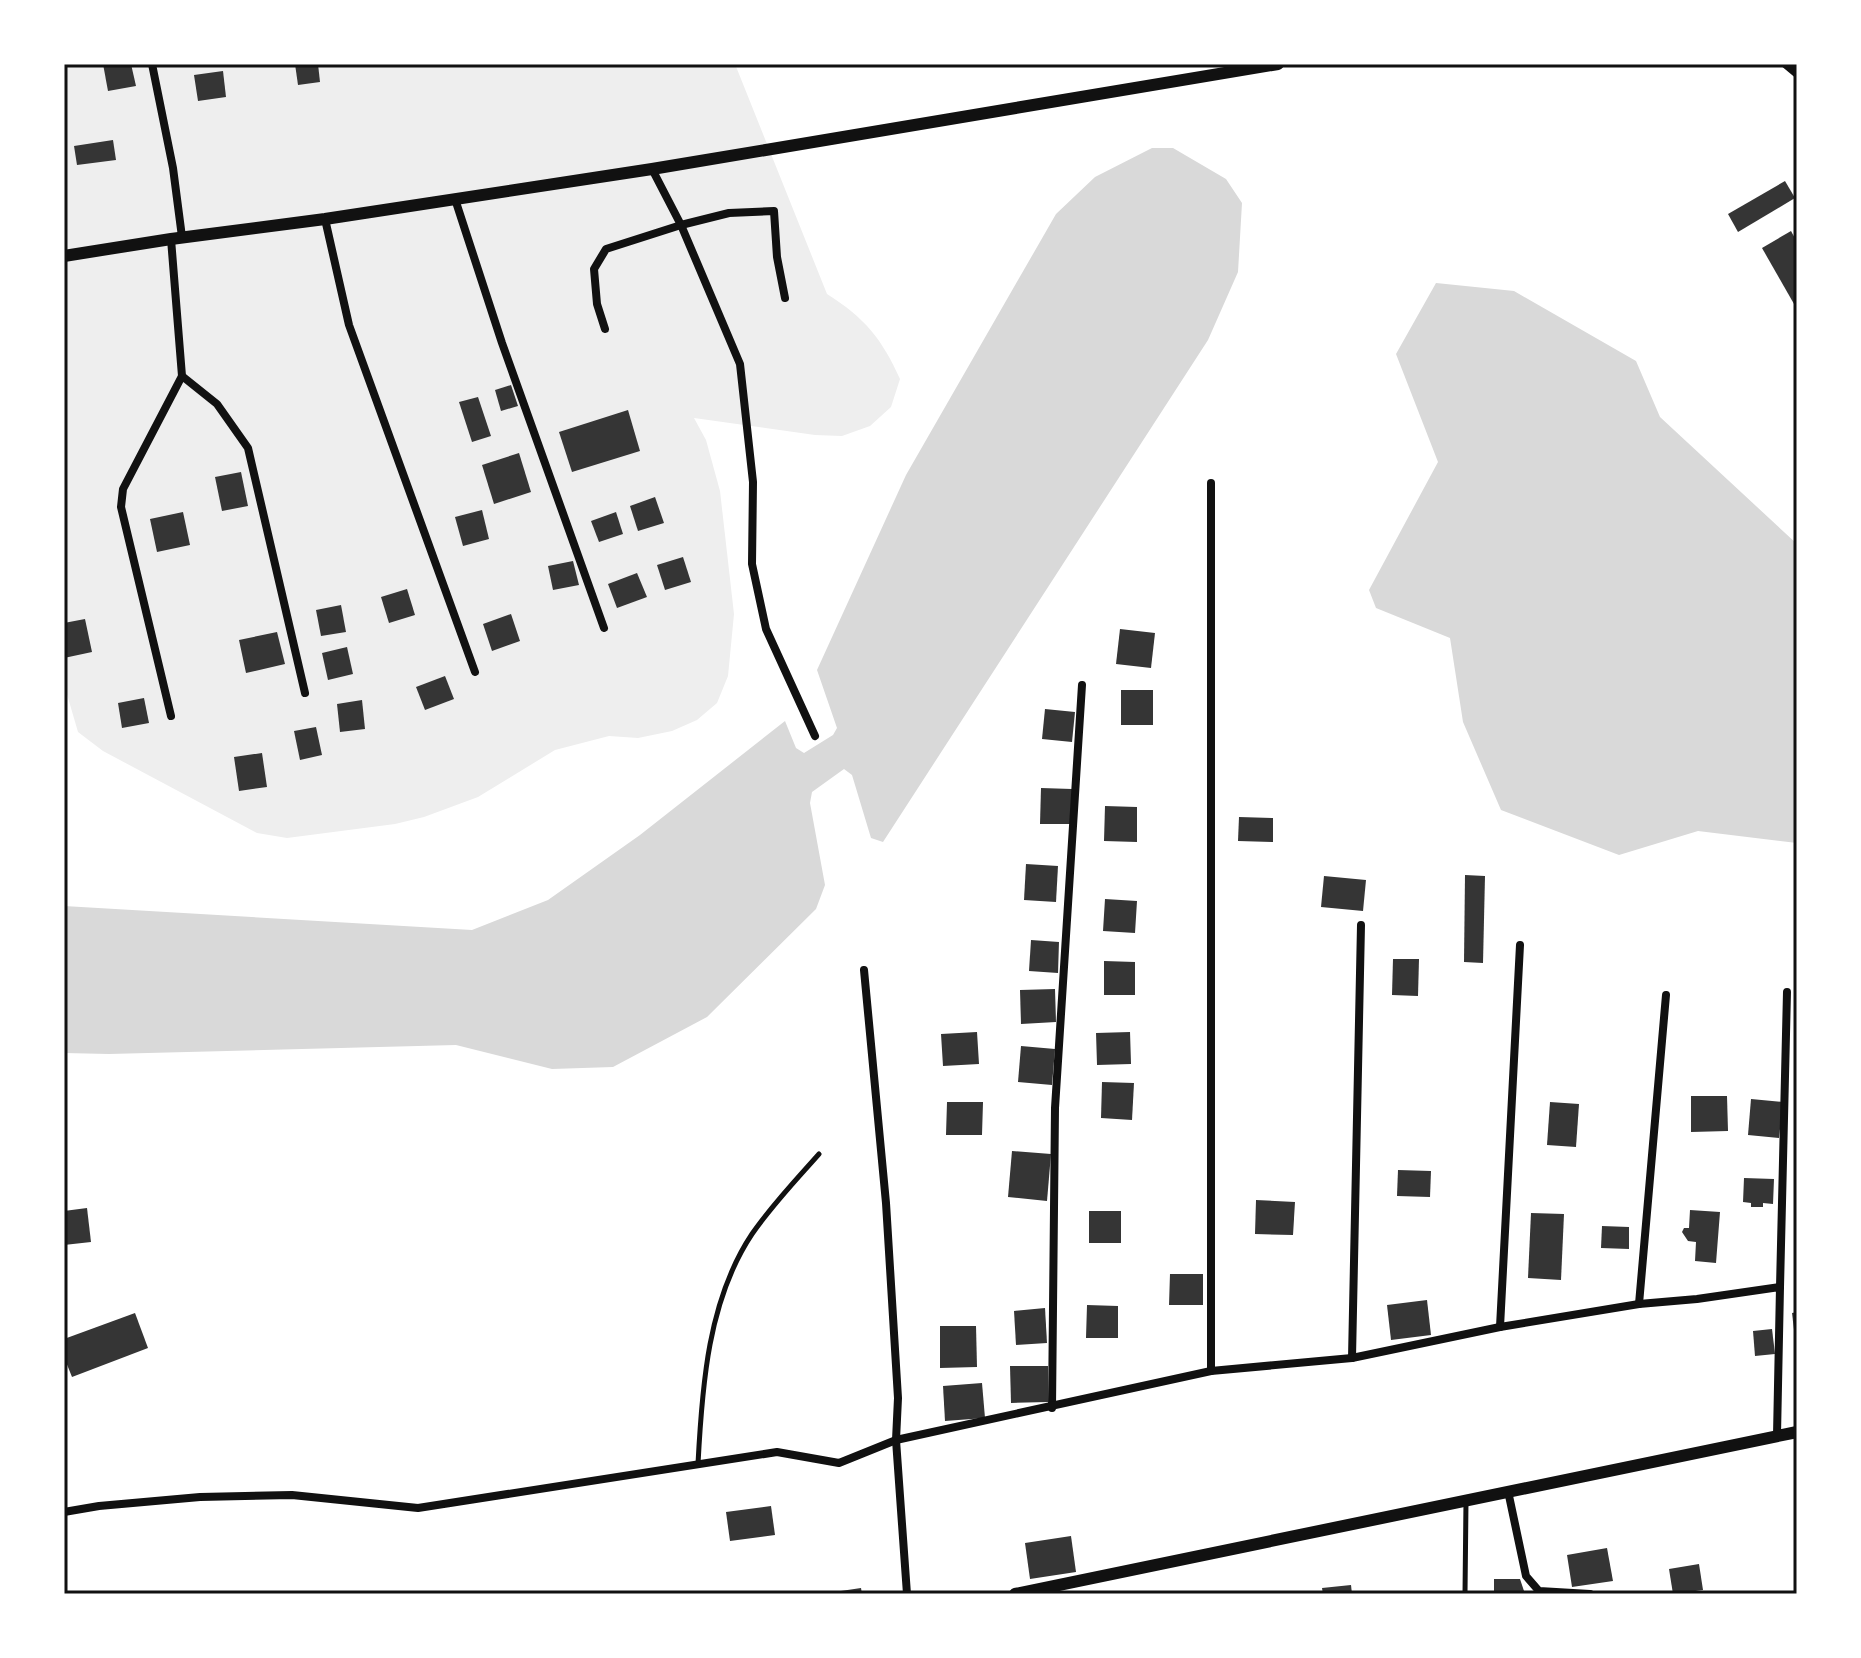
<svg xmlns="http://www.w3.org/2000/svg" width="1861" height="1658" font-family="Montserrat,sans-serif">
  <rect width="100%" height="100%" fill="#fff"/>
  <!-- green -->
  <path fill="#eee" d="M64,64H735L827,294C865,318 882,339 900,379L891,407L870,426L842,436L815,435L694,418L706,440L720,491L734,614L728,676L717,703L697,720L672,731L638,738L609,736L555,750L478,797L424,817L395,824L287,838L257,833L103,751L78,732L64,684Z"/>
  <!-- water -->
  <g fill="#d9d9d9">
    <path d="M1152,148H1173L1226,179L1242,203L1238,272L1208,340L883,842L871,838L852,775L844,769L812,792L810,803L825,885L816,909L707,1017L613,1067L552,1069L456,1045L109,1054L64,1053V906L472,930L548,900L640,835L785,721L796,748L804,753L833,735L837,728L817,670L906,475L1056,214L1095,177Z"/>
    <path d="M1436,283L1514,291L1636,361L1660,417L1797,544V843L1698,831L1619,855L1501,810L1463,722L1450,638L1376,608L1369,590L1438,462L1396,354Z"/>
  </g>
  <!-- building -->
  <g fill="#353535">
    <path d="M103,64H131L136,86L108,91Z"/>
    <path d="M295,64H318L320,82L298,85Z"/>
    <path d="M223,71L226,97L198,101L194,75Z"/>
    <path d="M113,140L116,160L77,165L74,146Z"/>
    <path d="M1785,181L1795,198L1738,232L1728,214Z"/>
    <path d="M1791,231L1797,242V303L1794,304L1762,248Z"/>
    <path d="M511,385L518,406L501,411L495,390Z"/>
    <path d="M478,397L491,436L472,442L459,402Z"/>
    <path d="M628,410L640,451L572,472L559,432Z"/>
    <path d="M519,453L531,492L494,504L482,465Z"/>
    <path d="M241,472L248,506L222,511L215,477Z"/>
    <path d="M655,497L664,523L638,531L630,506Z"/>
    <path d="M482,510L489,539L463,546L455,517Z"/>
    <path d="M183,512L190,545L157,552L150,519Z"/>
    <path d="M616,512L623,534L599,542L591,521Z"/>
    <path d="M683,557L691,582L665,590L657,565Z"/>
    <path d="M573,561L579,585L553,590L548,566Z"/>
    <path d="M637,573L647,597L617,608L608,584Z"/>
    <path d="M407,589L415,615L389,623L381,597Z"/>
    <path d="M341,605L346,632L321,636L316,610Z"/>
    <path d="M511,614L520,641L492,651L483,624Z"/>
    <path d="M85,619L92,652L64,658V623Z"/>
    <path d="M1120,629L1155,633L1151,668L1116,664Z"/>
    <path d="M277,632L285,664L246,673L239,640Z"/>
    <path d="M347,647L353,674L328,680L322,653Z"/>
    <path d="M445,676L454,699L425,710L416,687Z"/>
    <rect x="1121" y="690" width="32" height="35"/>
    <path d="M144,698L149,723L122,728L118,703Z"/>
    <path d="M362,700L365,729L340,732L337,704Z"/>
    <path d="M1045,709L1075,712L1072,742L1042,739Z"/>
    <path d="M316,727L322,755L300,760L294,731Z"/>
    <path d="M262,753L267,787L239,791L234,757Z"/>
    <path d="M1041,788L1072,789L1071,824H1040Z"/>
    <path d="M1105,806L1137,807V842L1104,841Z"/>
    <path d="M1239,817L1273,818V842L1238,841Z"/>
    <path d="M1026,864L1058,866L1056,902L1024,900Z"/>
    <path d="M1465,875L1485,876L1483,963L1464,962Z"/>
    <path d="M1324,876L1366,880L1363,911L1321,907Z"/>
    <path d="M1105,899L1137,901L1135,933L1103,931Z"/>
    <path d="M1031,940L1059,942L1058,973L1029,971Z"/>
    <path d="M1393,959H1419L1418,996L1392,995Z"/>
    <path d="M1104,961L1135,962V995H1104Z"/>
    <path d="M1055,989L1056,1022L1021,1024L1020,990Z"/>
    <path d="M977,1032L979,1064L943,1066L941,1034Z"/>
    <path d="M1130,1032L1131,1064L1097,1065L1096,1033Z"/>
    <path d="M1021,1046L1055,1049L1052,1085L1018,1082Z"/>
    <path d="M1102,1082L1134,1083L1132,1120L1101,1118Z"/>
    <path d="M1691,1096H1727L1728,1131L1691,1132Z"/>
    <path d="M1751,1099L1783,1102L1779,1138L1748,1135Z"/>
    <path d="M947,1102H983L982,1135H946Z"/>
    <path d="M1550,1102L1579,1104L1576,1147L1547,1145Z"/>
    <path d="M1012,1151L1051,1154L1047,1201L1008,1197Z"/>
    <path d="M1398,1170L1431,1171L1430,1197L1397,1196Z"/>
    <path d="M1744,1178L1774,1179L1773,1204L1763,1203V1207H1751V1203L1743,1202Z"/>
    <path d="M1256,1200L1295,1202L1293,1235L1255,1234Z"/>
    <path d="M87,1208L91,1242L64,1245V1211Z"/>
    <path d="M1690,1210L1720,1212L1716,1263L1695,1261L1696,1242L1688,1241L1682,1232L1684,1228H1689Z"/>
    <rect x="1089" y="1211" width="32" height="32"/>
    <path d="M1531,1213L1564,1214L1561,1280L1528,1278Z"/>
    <path d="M1602,1226L1629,1227V1249L1601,1248Z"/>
    <path d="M1170,1274H1203V1305H1169Z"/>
    <path d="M1427,1300L1431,1335L1391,1340L1387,1305Z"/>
    <path d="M1087,1305L1118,1306V1338H1086Z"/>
    <path d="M1045,1308L1047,1343L1016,1345L1014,1311Z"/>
    <path d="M1797,1312V1338H1795L1792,1313Z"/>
    <path d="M135,1313L148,1348L72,1377L64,1357V1339Z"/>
    <path d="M940,1326H976L977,1367L940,1368Z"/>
    <path d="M1772,1329L1775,1354L1755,1356L1753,1331Z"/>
    <path d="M1010,1366H1048V1402L1011,1403Z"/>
    <path d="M982,1383L985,1418L945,1421L943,1386Z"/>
    <path d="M771,1506L775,1535L730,1541L726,1512Z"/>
    <path d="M1071,1536L1076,1572L1030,1579L1025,1543Z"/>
    <path d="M1607,1548L1613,1581L1572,1587L1567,1555Z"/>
    <path d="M1699,1564L1703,1590L1673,1594L1669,1569Z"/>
    <path d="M1494,1579H1520L1525,1594H1494Z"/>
    <path d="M1351,1585L1352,1594H1323L1322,1588Z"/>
    <path d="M861,1588L862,1594H835L834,1592Z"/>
  </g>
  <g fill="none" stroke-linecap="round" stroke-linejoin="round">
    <!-- service -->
    <g stroke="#111" stroke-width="5">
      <path d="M698,1464C702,1386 708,1300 752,1234C772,1205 796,1180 819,1154"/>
      <path d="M1465,1594L1466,1501"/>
    </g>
    <!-- minor -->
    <g stroke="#111" stroke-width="8">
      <path d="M152,64L173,168L182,237"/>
      <path d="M1785,64L1797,74"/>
      <path d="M652,169L681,225L740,364L753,482L752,564L766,629L815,736"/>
      <path d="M455,199L502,343L604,628"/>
      <path d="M325,219L349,325L475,672"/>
      <path d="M171,239L182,376L217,404L248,448L305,693"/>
      <path d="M605,329L597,304L594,269L606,249L681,225L729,213L774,211L777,257L785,298"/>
      <path d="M1211,483V1371"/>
      <path d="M171,716L121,507L123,489L182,376"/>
      <path d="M864,970L886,1203L898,1398L896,1440L907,1594"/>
      <path d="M1780,1287L1787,992"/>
      <path d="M1639,1304L1666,995"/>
      <path d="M1500,1327L1520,945"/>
      <path d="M1352,1358L1361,925"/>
      <path d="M1052,1408L1055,1108L1082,685"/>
      <path d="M1508,1491L1526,1576L1539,1591L1590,1594"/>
      <path d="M64,1512L99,1506L200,1497L292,1495L418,1508L777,1452L839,1463L896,1440L1211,1371L1352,1358L1500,1327L1639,1304L1697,1299L1780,1287L1777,1435"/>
    </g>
    <!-- secondary -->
    <g stroke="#111" stroke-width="12">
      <path d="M64,256L171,239L325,219L652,169L1278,64"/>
      <path d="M1015,1594L1797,1432"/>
    </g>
  </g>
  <!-- border -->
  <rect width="1861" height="1658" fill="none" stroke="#ffffff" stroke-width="132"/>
  <rect x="66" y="66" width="1729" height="1526" fill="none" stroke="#111" stroke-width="3"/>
</svg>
